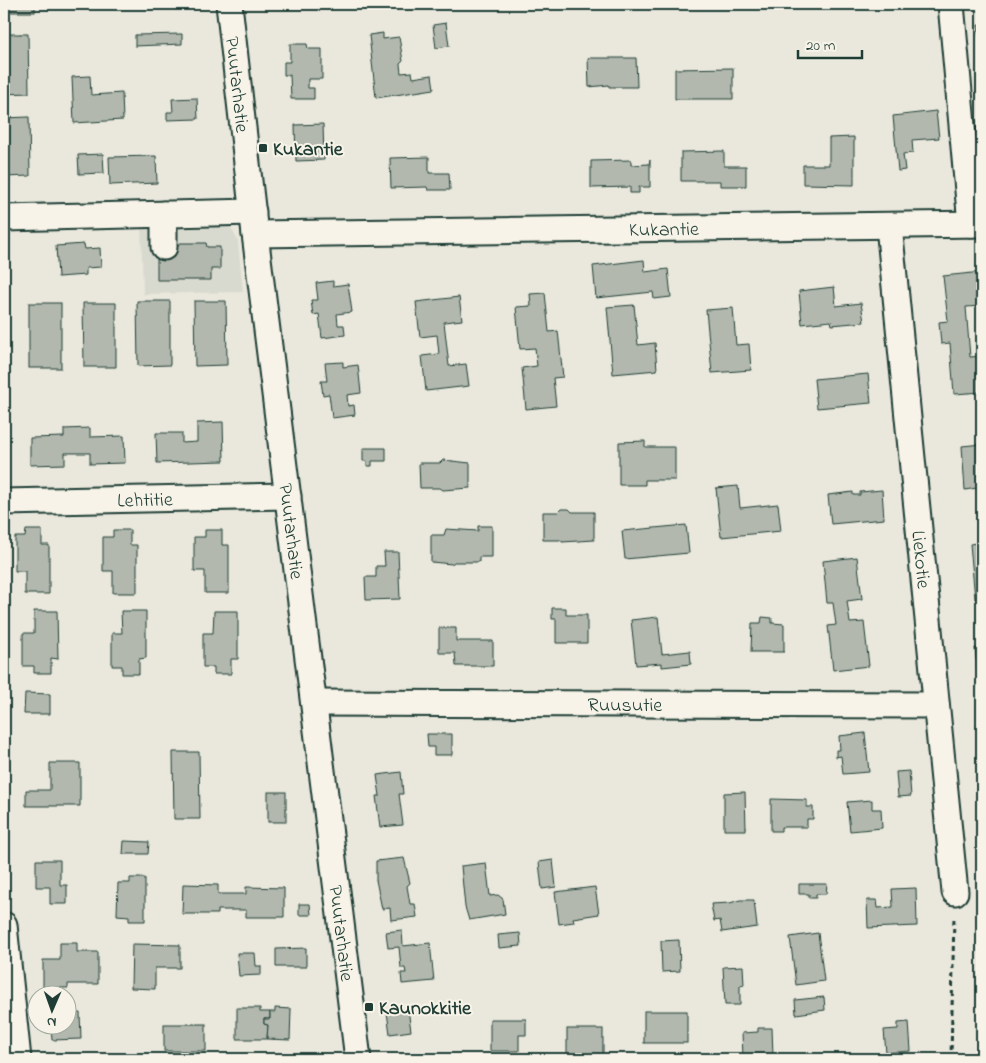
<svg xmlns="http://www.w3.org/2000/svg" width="986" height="1063" font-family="'Indie Flower',sans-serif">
  <rect width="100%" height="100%" fill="#eae8dd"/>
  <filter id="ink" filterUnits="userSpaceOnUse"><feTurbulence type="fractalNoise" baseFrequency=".02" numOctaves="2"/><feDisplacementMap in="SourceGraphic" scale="10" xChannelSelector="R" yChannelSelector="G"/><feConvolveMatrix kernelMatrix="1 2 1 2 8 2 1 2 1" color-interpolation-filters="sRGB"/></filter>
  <g filter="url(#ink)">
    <!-- built -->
    <path fill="#d9dacf" d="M227,220L238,241L243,292L143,294L141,222Z"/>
    <!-- building -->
    <g fill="#b2b8ae" stroke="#1f3d34">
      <rect x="4" y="4" width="31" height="8"/>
      <path d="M132,4H159V5L132,7Z"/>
      <rect x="287" y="4" width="40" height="4"/>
      <rect x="365" y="4" width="54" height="5"/>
      <rect x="573" y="4" width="62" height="1"/>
      <path d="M446,23L449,46L436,48L433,25Z"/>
      <path d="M978,25H982V61Z"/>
      <path d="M383,33V39L399,37L403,61L400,64L401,73L412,72L413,78L432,75L434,89L376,98L369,35Z"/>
      <path d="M4,34H28L29,93L4,94Z"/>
      <path d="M182,34V44L135,46V35Z"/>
      <path d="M290,44H307L308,49H322V79H308V88H314V99H291L290,75H284V62H290Z"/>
      <path d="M588,58H636L637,87H609V85L589,87Z"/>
      <path d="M733,68V99H675V69Z"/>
      <path d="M90,76L91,95L122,93L123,120L74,123L72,77Z"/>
      <path d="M982,81V107L980,82Z"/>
      <path d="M197,98L198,119L167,120V112H173L172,99Z"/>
      <path d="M936,111L939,138L912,140L913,153L903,154L905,170L898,171L893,116Z"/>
      <path d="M29,117L30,176L4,177V118Z"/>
      <path d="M323,124L324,160L296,161L295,125Z"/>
      <path d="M854,137V185L803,184V165H829V138Z"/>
      <path d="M724,151V166H746V186H720V181H681V152Z"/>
      <path d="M103,154L104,173L79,174L78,155Z"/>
      <path d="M156,156L157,183L110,185L109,157Z"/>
      <path d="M429,157V173H449L450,190H428L427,187L391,188L390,158Z"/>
      <path d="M631,160V165L649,164L650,160V187H639V193H630V187L591,188V161Z"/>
      <path d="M180,243H206L207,247H220V269H211V280H157V252L173,251Z"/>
      <path d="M84,244L85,249L100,248L101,267L86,268V275L58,277L56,246Z"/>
      <path d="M644,260L645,272L668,269L671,297L654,299L653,292L596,298L593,266Z"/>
      <path d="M982,272V306L966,307L970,357L982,356V392L954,394L950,343L941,344L939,322L948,321L943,276Z"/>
      <path d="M333,281V286L348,284L352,312L337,314L338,325H344L345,335L322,338L319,314L313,315L311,300H318L316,283Z"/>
      <path d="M834,287L836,306L861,303L864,322L832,325L831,321L802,324L799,291Z"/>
      <path d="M545,293L549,332L558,331L563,377L553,378L556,406L526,409L522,368L537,366L535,348L520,349L516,307L531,306L530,294Z"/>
      <path d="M459,297L462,320L444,322L449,366L466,364L469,386L426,391L422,356L439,354L437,335L420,337L416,302Z"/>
      <path d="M137,301H170V365L138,366Z"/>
      <path d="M194,301H226L227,365L195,366Z"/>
      <rect x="29" y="303" width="32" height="65"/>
      <path d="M83,303H116V367H84Z"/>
      <path d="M634,305L638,345L655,343L657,370L613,374L607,307Z"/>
      <path d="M733,308L736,345L749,344L751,370L712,373L706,310Z"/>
      <path d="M343,362V367L358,365L361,393L347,395L348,406L354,405L355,415L332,418L329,394L323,395L321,381H327L325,363Z"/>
      <path d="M868,374L871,403L817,408L814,379Z"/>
      <path d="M223,422L224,461L157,463L156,433H182V443L197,442V423Z"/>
      <path d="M90,428V437L124,436L125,463L90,464V453H65V464L30,465V438L64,437V429Z"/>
      <path d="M645,441V447H675V480H645V485H619V442Z"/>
      <path d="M982,444V503L978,504L977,488L965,490L962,446Z"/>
      <path d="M363,448H386V461H372V466H367V461H363Z"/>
      <path d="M443,460L470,463V488L443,490L440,488H420L419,463H440Z"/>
      <path d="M738,486L740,508L778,504L781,531L721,537L716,488Z"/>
      <path d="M882,490L884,519L831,524L828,495L853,492V495H860V492Z"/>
      <path d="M561,509H569L572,512H594V540L562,542L561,540H543V512H558Z"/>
      <path d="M686,525L689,553L625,559L622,531Z"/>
      <path d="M478,526H492V557H479V562H454L452,564L431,562V535H444L446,529L478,531Z"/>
      <path d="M26,530H42V545H49V594H25V571H15V537H25Z"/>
      <path d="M113,530H130V545H137V593H113V571H103V537H113Z"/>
      <path d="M205,530H222V545H229V593H205V571H194V537H205Z"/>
      <path d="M982,542V598L975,599L970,544Z"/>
      <path d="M384,552H398L400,599L366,600L365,577H376V566H385Z"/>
      <path d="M857,557L862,599L847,601L850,623L864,622L869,666L833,670L828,626L836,625L833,603H827L823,561Z"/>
      <path d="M552,608H566V615H587V643H556V619H552Z"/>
      <path d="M34,611H57L58,659L51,658V673H34V666H23V633H34Z"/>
      <path d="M121,611H146V658L139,659V674H122V666H112V633H122Z"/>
      <path d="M214,611H238V659H231V674H214V667H203V633H213Z"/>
      <path d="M658,617L662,654L690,651L691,664L662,667V663L636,665L631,620Z"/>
      <path d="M762,617L772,618V623L784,624V652H751L752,623H761Z"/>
      <path d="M439,628H456V641H493V666H456L455,653H439Z"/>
      <path d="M975,648H982V687H979Z"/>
      <path d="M25,693L50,694V714H24Z"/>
      <path d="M865,733L869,772L843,774L841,756L836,757V750H840L839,736Z"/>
      <path d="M427,734H452V755H434V747H428Z"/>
      <path d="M173,752H199L200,819H174Z"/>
      <path d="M50,763H80V806H26V790H50Z"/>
      <path d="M909,771L911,796L898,797L896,772Z"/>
      <path d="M401,772L403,794H399L403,825L380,827L376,796H380L377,775Z"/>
      <rect x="268" y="792" width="18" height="30"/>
      <path d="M745,792L746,830H724V793Z"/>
      <path d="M771,799L807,800V807H813V819H807V827H781V831H771Z"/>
      <path d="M872,800V809H881L882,828L850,831L847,802Z"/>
      <path d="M124,841L149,842L148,854H123Z"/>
      <path d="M404,858L410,883L407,886L410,904H415L417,917L391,920L390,908L382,909L376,880V861Z"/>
      <path d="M36,860H60V885H67V904H50V887H36Z"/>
      <path d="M553,860L556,887L542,889L539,862Z"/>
      <path d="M486,863L490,896L498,895L503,899L505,914L469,920L465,907L461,866Z"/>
      <path d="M130,878H145V921H129V916L117,915L118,883H130Z"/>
      <path d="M183,884L218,885V894H246V887L284,888V917H246V910H218V914H182Z"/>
      <path d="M799,884H827L826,894H816V898H809V894H799Z"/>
      <path d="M595,887L599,914L573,918L574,922L559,924L555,892Z"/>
      <path d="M916,888L917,926L868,928L867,900H877L878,908L893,907L892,889Z"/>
      <path d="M740,900H754L757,927L722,932L720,920L714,921L711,904L730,903Z"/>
      <path d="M299,904H310L311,915H299Z"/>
      <path d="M402,930L403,946L430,943L434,981L402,984L401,973H406L405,968H401L399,947L388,948L386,932Z"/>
      <path d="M520,933L521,946L499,948L498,935Z"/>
      <path d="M818,933L824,981L796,985L790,937Z"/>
      <path d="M679,940L680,971L662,972L661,941Z"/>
      <path d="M60,943H77V952H98V984H68V988H43V960H60Z"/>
      <path d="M132,944L180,945V968H155V989L131,988Z"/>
      <path d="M306,948V967H276V949Z"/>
      <path d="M237,953H255L256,966H261V975L239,976Z"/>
      <path d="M743,966L744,985L740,986V1005H725L723,967Z"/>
      <path d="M824,997L825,1010L796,1014L795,1000Z"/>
      <path d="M237,1008H260V1012H270V1019H264V1024L268,1025L267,1039H237Z"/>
      <path d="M275,1008L291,1009L290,1040L267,1039L268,1025L264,1024V1019H270V1012H275Z"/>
      <path d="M408,1009L411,1031L390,1034L387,1012Z"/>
      <rect x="644" y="1011" width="43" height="32"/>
      <path d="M68,1013H80L81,1039L52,1040L51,1026H68Z"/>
      <path d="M490,1019H526V1035H519V1051H490Z"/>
      <path d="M909,1022L911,1051L886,1053L884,1030L898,1029V1023Z"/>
      <rect x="164" y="1024" width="42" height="27"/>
      <path d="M758,1028H772L773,1056L743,1057L742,1033L758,1032Z"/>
      <rect x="567" y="1029" width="36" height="30"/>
    </g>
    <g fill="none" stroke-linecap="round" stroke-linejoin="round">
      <!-- minor casing -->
      <g stroke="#1f3d34" stroke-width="29">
        <g id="minor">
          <path id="s1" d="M229,4L255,234L358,1059"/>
          <path d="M951,4L971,224"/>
          <path d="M164,214V247"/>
          <path d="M4,218L253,212"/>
          <path id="s2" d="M889,226L955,892"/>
          <path id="s3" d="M255,234L982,224"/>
          <path id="s4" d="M4,502L288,496"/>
          <path id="s5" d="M314,703L936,705"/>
          <path d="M4,925L18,1059"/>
        </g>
      </g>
      <!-- path -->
      <path stroke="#1f3d34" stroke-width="3" stroke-dasharray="5 4" stroke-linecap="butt" d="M951,1059L954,915"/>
      <!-- minor -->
      <use href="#minor" stroke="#f7f3e8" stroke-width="25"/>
    </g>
  </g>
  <!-- markers -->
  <g fill="#1f3d34" stroke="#f7f3e8" stroke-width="2">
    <rect x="258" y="143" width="10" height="10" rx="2.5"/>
    <rect x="364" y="1002" width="10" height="10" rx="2.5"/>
  </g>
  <g text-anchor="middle" stroke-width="4" stroke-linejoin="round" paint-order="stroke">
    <!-- street labels -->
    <g font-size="20" fill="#1f3d34" stroke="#f7f3e8">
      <text dy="7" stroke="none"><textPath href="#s1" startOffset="81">Puutarhatie</textPath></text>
      <text dy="7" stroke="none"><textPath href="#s3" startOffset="409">Kukantie</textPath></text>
      <text dy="7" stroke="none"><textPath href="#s4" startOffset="141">Lehtitie</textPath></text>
      <text dy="7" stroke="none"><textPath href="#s1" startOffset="531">Puutarhatie</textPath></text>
      <text dy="7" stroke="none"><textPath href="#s2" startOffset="335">Liekotie</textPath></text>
      <text dy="7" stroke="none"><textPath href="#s5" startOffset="311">Ruusutie</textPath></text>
      <text dy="7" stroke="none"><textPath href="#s1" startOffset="936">Puutarhatie</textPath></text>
    </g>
    <!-- poi labels -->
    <g font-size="20" font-weight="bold" fill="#1f3d34" stroke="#f7f3e8" text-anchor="start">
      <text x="273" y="155">Kukantie</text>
      <text x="379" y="1014">Kaunokkitie</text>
    </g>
  </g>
  <!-- margin -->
  <rect width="986" height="1063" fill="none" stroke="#f7f3e8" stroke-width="20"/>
  <rect x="10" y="10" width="966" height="1043" fill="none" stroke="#1f3d34" stroke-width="2" filter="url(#ink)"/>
  <!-- north arrow -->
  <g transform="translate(52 1010) rotate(182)"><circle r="24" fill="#f7f3e8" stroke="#a1aaa0"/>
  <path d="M0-4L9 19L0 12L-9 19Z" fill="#1f3d34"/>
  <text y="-8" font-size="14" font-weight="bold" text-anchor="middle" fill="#1f3d34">N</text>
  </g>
  <!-- scale -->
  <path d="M798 50v8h64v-8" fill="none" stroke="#1f3d34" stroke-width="2.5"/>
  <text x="806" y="50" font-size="15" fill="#1f3d34" stroke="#f7f3e8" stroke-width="4" paint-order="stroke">20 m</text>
</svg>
